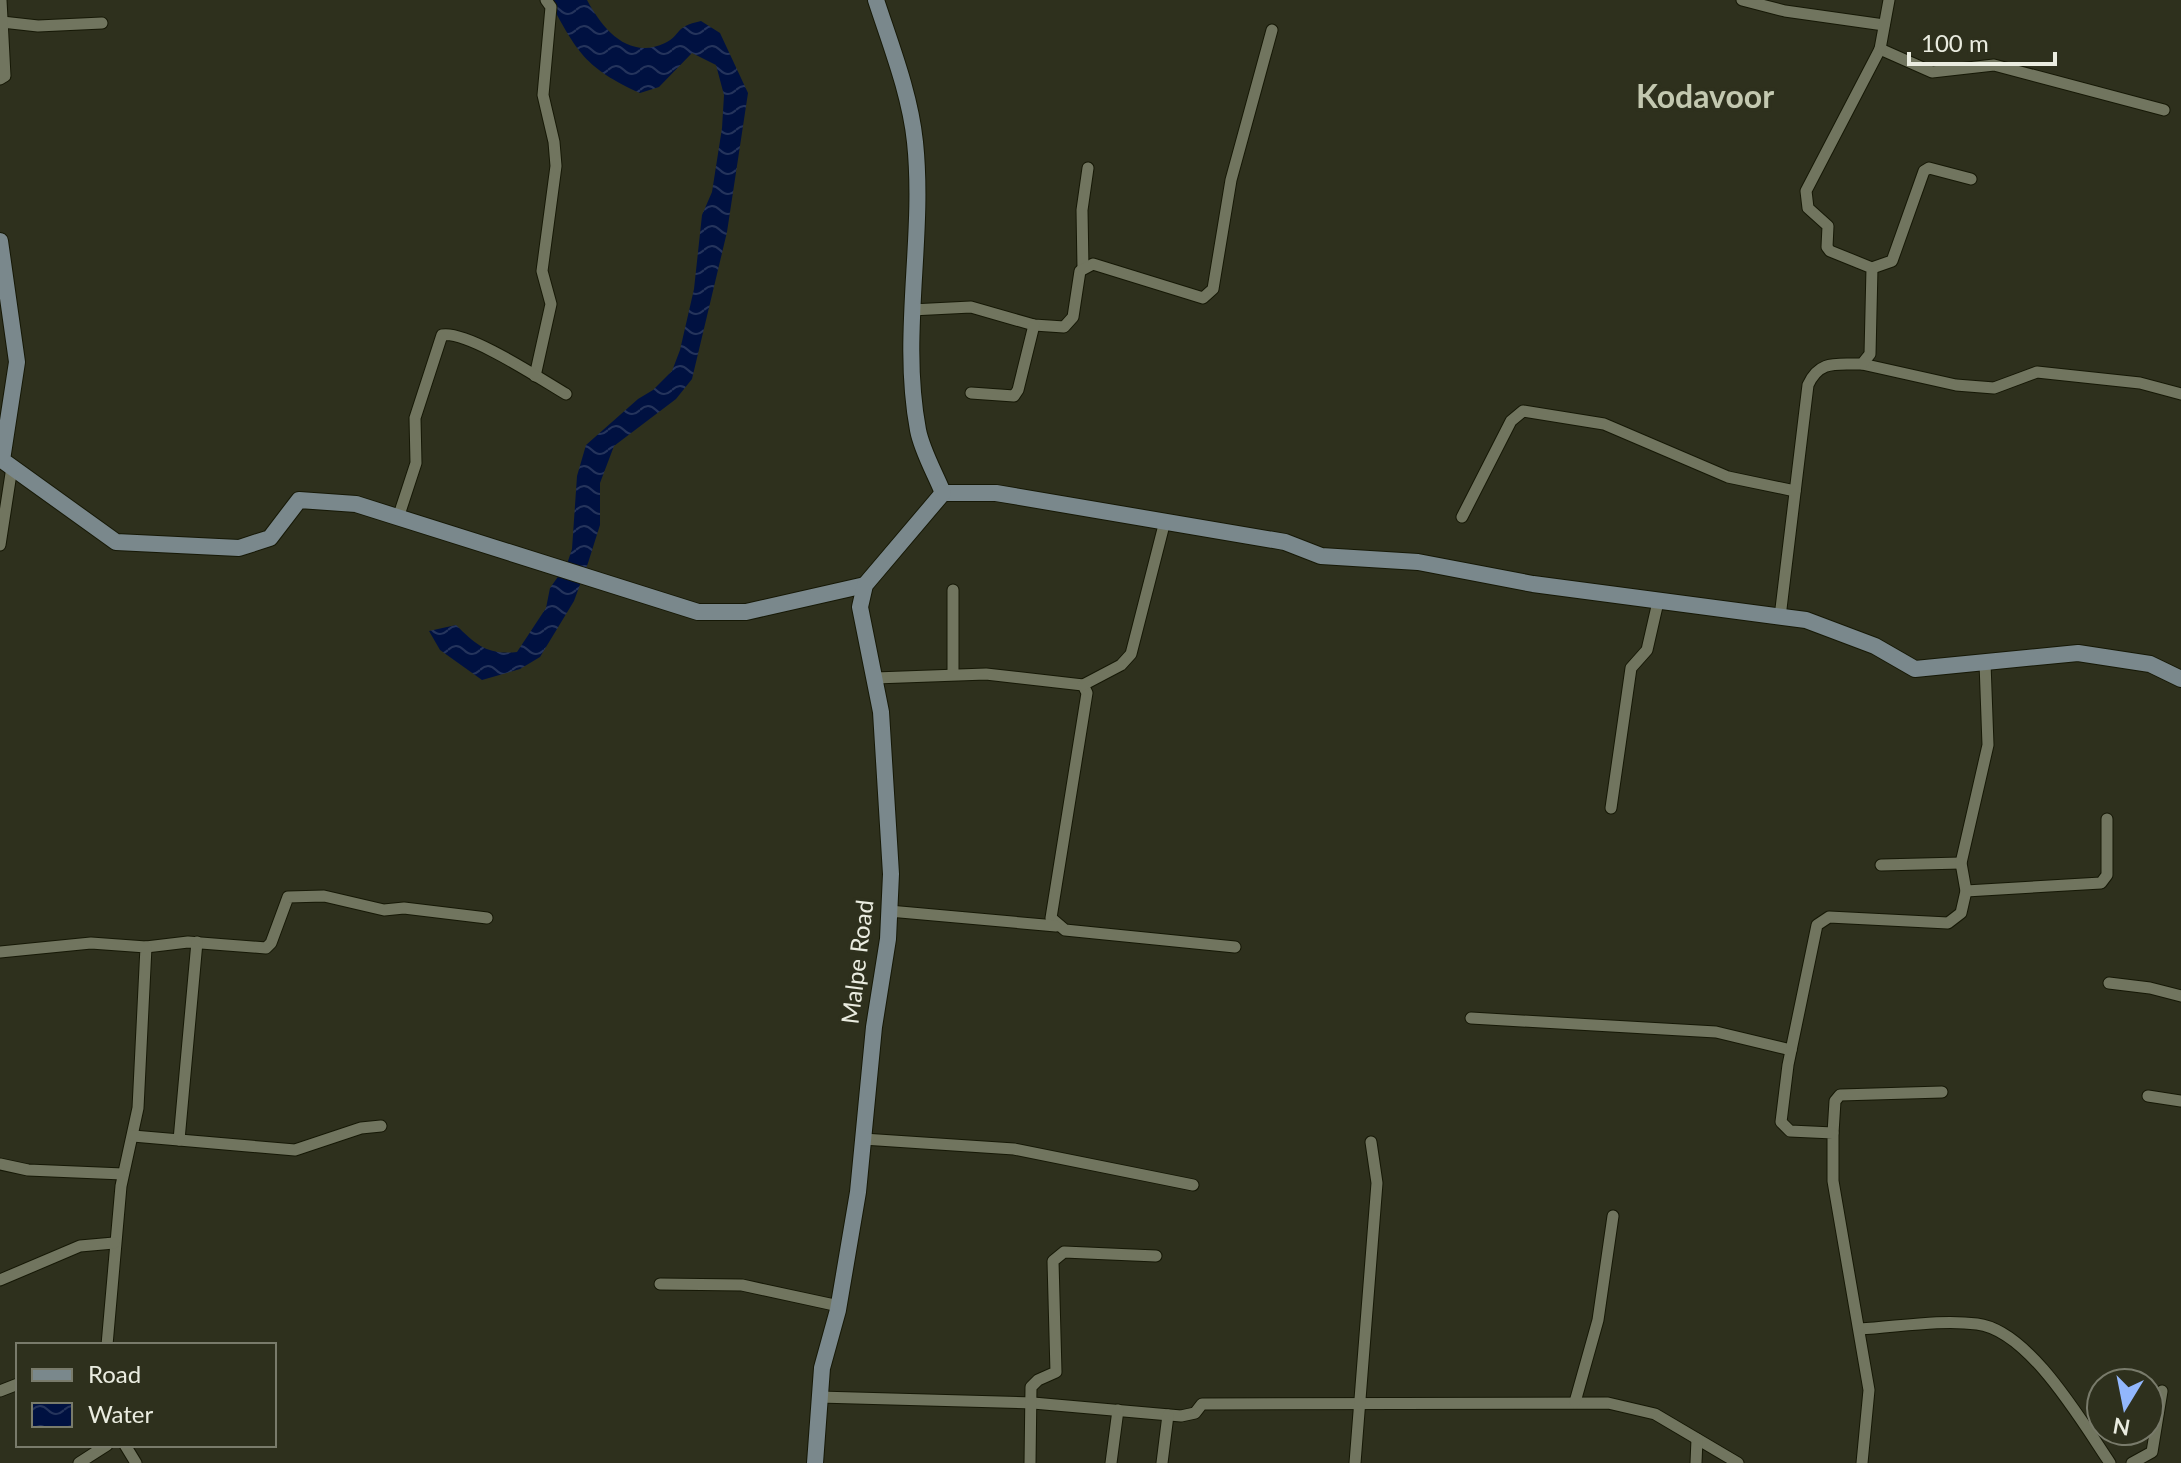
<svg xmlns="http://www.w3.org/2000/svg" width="2181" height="1463" font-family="Lato,sans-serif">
  <defs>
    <pattern id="water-waves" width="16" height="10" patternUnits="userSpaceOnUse" patternTransform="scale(2)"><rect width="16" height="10" fill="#001141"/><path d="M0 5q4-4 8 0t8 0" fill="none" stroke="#25345c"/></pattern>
  </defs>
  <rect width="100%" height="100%" fill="#2e301d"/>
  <!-- water -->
  <path fill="url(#water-waves)" d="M549,0H587C603,30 629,60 665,43C682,35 673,27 701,21L720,33L748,93L727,232L692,379L676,399L614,446L600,483V525L588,563L574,601L540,657L520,669L482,680L440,650L429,631L456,625C477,646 488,655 517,652L546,608L550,588L567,564L572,549L577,476L586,445L638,399L653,390L672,371L680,350L694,289L702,215L712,192L722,128L724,95L716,65L692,53L659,87L640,93C585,68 577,52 549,0Z"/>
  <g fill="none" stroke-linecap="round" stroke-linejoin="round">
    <!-- street casing -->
    <g stroke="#161806" stroke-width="13">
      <g id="street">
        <path d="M1742,0L1785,11L1884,25"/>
        <path d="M2,22L38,26L102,23"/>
        <path d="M1880,49L1932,72L1994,65L2164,110"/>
        <path d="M0,79L5,76L1,0"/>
        <path d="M1083,268L1082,210L1088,168"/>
        <path d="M1872,268L1892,261L1924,171L1929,168L1971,179"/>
        <path d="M911,310L971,307L1034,325L1064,327L1073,317L1080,271L1093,264L1203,298L1213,289L1231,180L1272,30"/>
        <path d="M1862,364L1956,385L1994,388L2037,372L2140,383L2181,394"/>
        <path d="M535,376L551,304L542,271L556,166L554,142L543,95L551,7L546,0"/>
        <path d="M971,393L1014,396L1018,390L1034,325"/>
        <path d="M1462,517L1511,421L1523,411L1604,424L1728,477L1795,491"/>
        <path d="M398,518L416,463L415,418L442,335C467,330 542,380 566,394"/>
        <path d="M0,545L12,467"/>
        <path d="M953,590V673"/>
        <path d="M1780,617L1808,385C1820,359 1837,365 1862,364L1870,354L1872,268L1830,251L1827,247L1828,226L1808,208L1806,191L1880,49L1889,0"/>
        <path d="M875,678L986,674L1083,685L1087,693L1051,918L1065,930L1235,947"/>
        <path d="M1083,685L1121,665L1131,654L1165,521"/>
        <path d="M1611,808L1631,668L1647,650L1658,602"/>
        <path d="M1881,865L1961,863"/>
        <path d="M1966,891L2101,883L2107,875V819"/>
        <path d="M889,911L1056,926"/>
        <path d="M146,947L188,942L266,948L271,943L288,897L324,896L384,910L404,908L487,918"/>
        <path d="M0,952L91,943L146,947L138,1108L121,1186L107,1345"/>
        <path d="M2109,983L2150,988L2181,996"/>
        <path d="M1471,1018L1716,1032L1791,1050"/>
        <path d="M2148,1096L2181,1101"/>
        <path d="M1833,1133L1835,1101L1840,1095L1942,1092"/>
        <path d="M133,1136L295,1150L361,1128L381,1126"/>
        <path d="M863,1139L1014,1149L1193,1185"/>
        <path d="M179,1140L197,942"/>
        <path d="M0,1164L28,1170L123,1174"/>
        <path d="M0,1280L80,1246L114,1243"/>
        <path d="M660,1284L742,1285L839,1306"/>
        <path d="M1860,1329C1897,1327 1940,1319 1977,1324C2029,1330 2082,1422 2110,1463"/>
        <path d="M0,1391L18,1384"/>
        <path d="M819,1397L1033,1403L1181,1416L1195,1413L1202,1404L1608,1403L1655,1414L1738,1463"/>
        <path d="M1575,1402L1598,1320L1613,1216"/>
        <path d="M125,1445L136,1463"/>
        <path d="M79,1463L107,1445"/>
        <path d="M1030,1463L1031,1387L1038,1380L1056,1372L1053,1261L1064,1252L1156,1256"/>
        <path d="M1111,1463L1118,1410"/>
        <path d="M1162,1463L1168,1415"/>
        <path d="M1355,1463L1377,1183L1371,1142"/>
        <path d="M1696,1463L1697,1439"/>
        <path d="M1862,1463L1869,1390L1833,1181V1133L1790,1131L1781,1122L1788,1065L1817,925L1829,917L1948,923L1961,913L1966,891L1961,863L1988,745L1985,663"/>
        <path d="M2132,1463L2152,1452L2162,1391"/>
      </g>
    </g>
    <!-- secondary casing -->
    <g stroke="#161806" stroke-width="18">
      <g id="secondary">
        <path d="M876,0C891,46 910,94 915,142C925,238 900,334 918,430C922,451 935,473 943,493"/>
        <path d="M0,241L17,362L2,460L116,542L239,548L270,538L299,500L356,504L698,612H746L865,585"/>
        <path d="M943,493H996L1285,542L1321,556L1418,562L1533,584L1806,620L1875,646L1915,669L2078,653L2150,664L2181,679"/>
        <path d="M815,1463L822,1368L838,1310L858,1192L874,1027L888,939L891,874L881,712L860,607L865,585L943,493"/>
      </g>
    </g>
    <!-- street -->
    <use href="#street" stroke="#71755f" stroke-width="11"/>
    <!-- secondary -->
    <use href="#secondary" stroke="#7a888c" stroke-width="16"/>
  </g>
  <g text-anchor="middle" stroke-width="7" stroke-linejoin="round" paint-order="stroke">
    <!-- street labels -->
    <g font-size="24" fill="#eaece0" stroke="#2e301d">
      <text transform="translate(858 962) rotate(-83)" y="8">Malpe Road</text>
    </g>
    <!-- district labels -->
    <g font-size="32" font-weight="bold" fill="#c3c8b0" stroke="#2e301d">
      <text x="1705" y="108">Kodavoor</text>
    </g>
  </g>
  <!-- legend -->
  <rect x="16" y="1343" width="260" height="104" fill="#2e301d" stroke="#797b6b" stroke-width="2"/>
  <rect x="32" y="1369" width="40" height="12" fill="#7a888c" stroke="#797b6b" stroke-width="2"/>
  <text x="88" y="1383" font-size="24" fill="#eaece0">Road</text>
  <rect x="32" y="1403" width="40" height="24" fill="url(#water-waves)" stroke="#797b6b" stroke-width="2"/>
  <text x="88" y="1423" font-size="24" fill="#eaece0">Water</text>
  <!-- north arrow -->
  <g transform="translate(2125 1407) rotate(190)"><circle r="38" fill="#2e301d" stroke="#797b6b" stroke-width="2"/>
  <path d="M0-6L14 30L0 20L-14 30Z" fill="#92b7fd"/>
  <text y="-12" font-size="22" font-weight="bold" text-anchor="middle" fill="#eaece0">N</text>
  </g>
  <!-- scale -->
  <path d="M1909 52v12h146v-12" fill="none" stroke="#eaece0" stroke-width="4"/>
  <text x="1921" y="52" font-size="24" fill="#eaece0" stroke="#2e301d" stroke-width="6" paint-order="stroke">100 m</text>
</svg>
